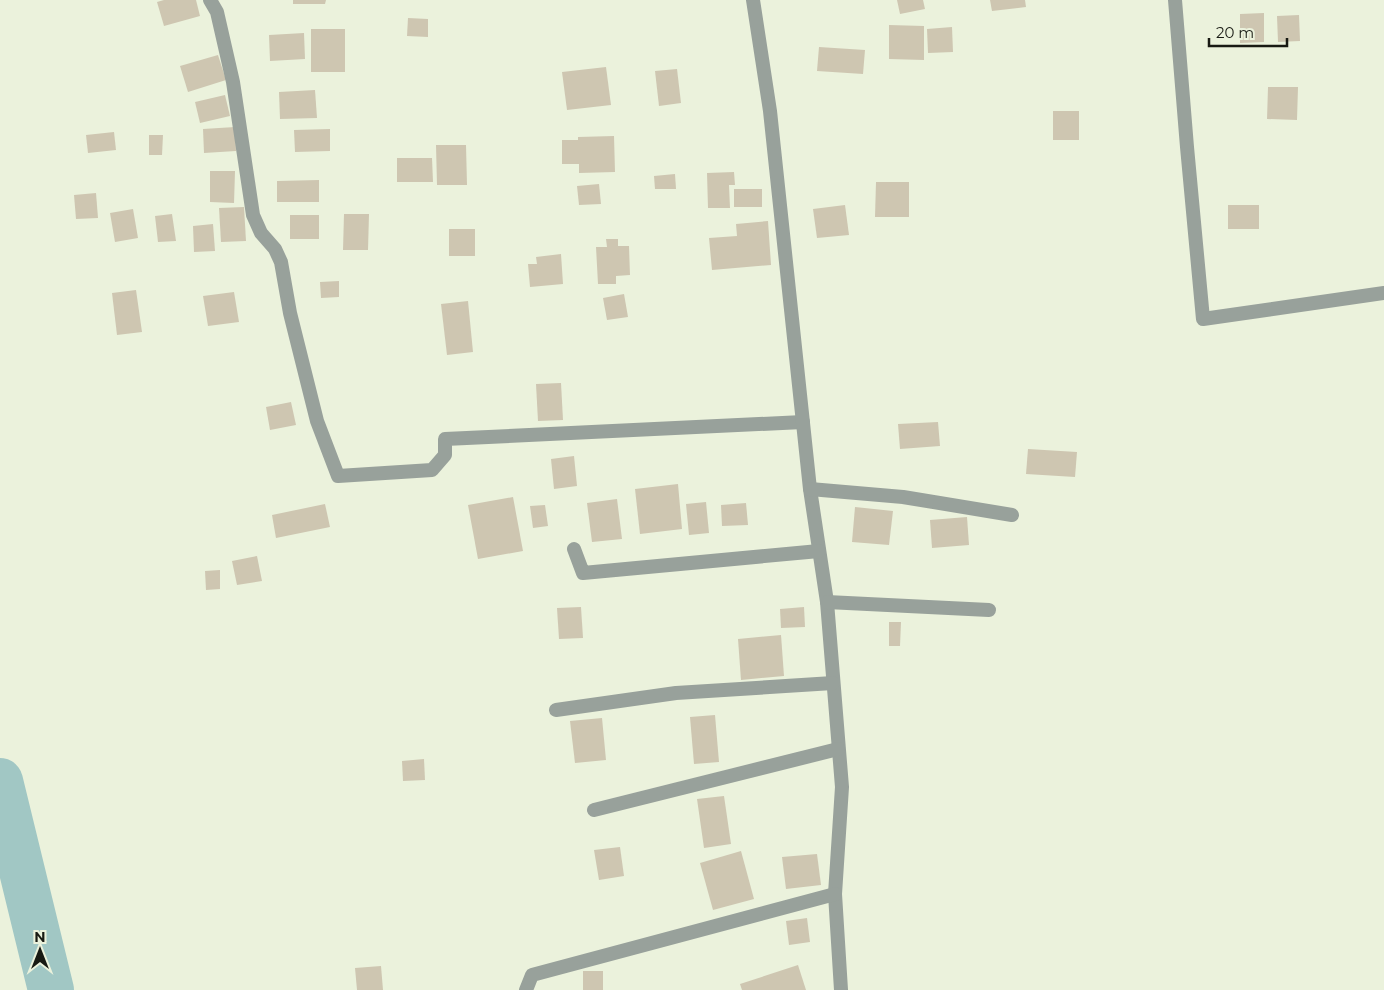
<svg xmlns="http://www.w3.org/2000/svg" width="1384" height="990" font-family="Montserrat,sans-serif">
  <rect width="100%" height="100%" fill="#ebf2dc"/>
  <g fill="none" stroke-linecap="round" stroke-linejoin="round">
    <!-- river -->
    <path stroke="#a1c7c4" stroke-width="46" d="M0,781L51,990"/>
  </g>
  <!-- building -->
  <g fill="#cec6b1">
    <path d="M164,0H196L200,16L164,26L157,2Z"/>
    <path d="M293,0H326L325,4H293Z"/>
    <path d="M897,0H923L925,9L900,14Z"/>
    <path d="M990,0H1025L1026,7L992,11Z"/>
    <path d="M1264,13V42L1240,43V14Z"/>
    <path d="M1299,15L1300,41L1278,42L1277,16Z"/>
    <path d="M408,18L428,19V37L407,36Z"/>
    <path d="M889,25L924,26V60L889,59Z"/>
    <path d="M952,27L953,52L928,53L927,29Z"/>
    <rect x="311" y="29" width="34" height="43"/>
    <path d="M304,33L305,59L270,61L269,35Z"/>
    <path d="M819,47L865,50L863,74L817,71Z"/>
    <path d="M218,55L226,80L188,92L180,66Z"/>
    <path d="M606,67L611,105L567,110L562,72Z"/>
    <path d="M677,69L681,103L659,106L655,71Z"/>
    <path d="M1268,87H1298L1297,120L1267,119Z"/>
    <path d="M315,90L317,118L280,119L279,92Z"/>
    <path d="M225,95L230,116L200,123L195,102Z"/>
    <rect x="1053" y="111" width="26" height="29"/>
    <path d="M235,127L236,151L204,153L203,129Z"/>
    <path d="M330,129V151L295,152L294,130Z"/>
    <path d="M114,132L116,150L88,153L86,135Z"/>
    <path d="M149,135H163L162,155H149Z"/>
    <path d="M614,136L615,172L579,173V164H562V140H578V137Z"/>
    <path d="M436,145H466L467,185H437Z"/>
    <path d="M397,158H432L433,182H397Z"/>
    <path d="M210,171H235L234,203L210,202Z"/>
    <path d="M734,172L735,185H729L730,208H708L707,173Z"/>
    <path d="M675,174L676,189H655L654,176Z"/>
    <path d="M319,180V202H277V181Z"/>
    <path d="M876,182H909V217H875Z"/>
    <path d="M599,184L601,204L579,205L577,186Z"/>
    <rect x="734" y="189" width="28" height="18"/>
    <path d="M96,193L98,218L76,219L74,195Z"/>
    <path d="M845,205L849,235L817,238L813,209Z"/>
    <rect x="1228" y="205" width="31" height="24"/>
    <path d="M244,207L246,241L221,242L219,208Z"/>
    <path d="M133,209L138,238L115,242L110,213Z"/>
    <path d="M172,214L176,241L158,242L155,216Z"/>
    <path d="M344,214H369L368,250H343Z"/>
    <rect x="290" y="215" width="29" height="24"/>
    <path d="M768,221L771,265L712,270L709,238L737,236L736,224Z"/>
    <path d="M213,224L215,251L194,252L193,226Z"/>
    <rect x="449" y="229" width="26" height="27"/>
    <path d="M606,239H618V246H629L630,275L616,276V284H598L596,247H607Z"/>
    <path d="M561,254L563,284L530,287L528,264H537L536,257Z"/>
    <path d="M339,281V297L321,298L320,282Z"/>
    <path d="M136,290L142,332L117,335L112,293Z"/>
    <path d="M234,292L239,322L208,326L203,296Z"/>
    <path d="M624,294L628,317L607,320L603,298Z"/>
    <path d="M468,301L473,352L447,355L441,304Z"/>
    <path d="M561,383L563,420L538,421L536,384Z"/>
    <path d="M291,402L296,425L270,430L266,407Z"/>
    <path d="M938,422L940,446L900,449L898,424Z"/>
    <path d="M1028,449L1077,452L1075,477L1026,474Z"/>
    <path d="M574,456L577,486L554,489L551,459Z"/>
    <path d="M678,484L682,529L640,534L635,489Z"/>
    <path d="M513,497L523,551L478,559L468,505Z"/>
    <path d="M617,499L622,539L592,542L587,503Z"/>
    <path d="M706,502L709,533L689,535L686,504Z"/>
    <path d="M746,503L748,525L722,526L721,505Z"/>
    <path d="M325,504L330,527L276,538L272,515Z"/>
    <path d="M545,505L548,526L533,528L530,506Z"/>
    <path d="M855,507L893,511L889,545L852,542Z"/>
    <path d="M967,517L969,545L932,548L930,520Z"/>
    <path d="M257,556L262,581L237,585L232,561Z"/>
    <path d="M220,570V589L206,590L205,571Z"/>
    <path d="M581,607L583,638L559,639L557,608Z"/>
    <path d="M804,607L805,627L781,628L780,609Z"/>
    <path d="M889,622H901L900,646H889Z"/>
    <path d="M781,635L784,676L741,680L738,639Z"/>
    <path d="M715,715L719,762L694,764L690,717Z"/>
    <path d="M602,718L606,760L575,763L570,721Z"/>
    <path d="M424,759L425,780L403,781L402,761Z"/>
    <path d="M724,796L731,844L704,848L697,799Z"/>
    <path d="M620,847L624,876L599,880L594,850Z"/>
    <path d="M741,851L754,899L713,910L700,863Z"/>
    <path d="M817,854L821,885L786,889L782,857Z"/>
    <path d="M807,918L810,942L789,945L786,921Z"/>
    <path d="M798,965L806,990H742L740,984Z"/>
    <path d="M381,966L383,990H357L355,968Z"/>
    <rect x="583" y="971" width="20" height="19"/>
  </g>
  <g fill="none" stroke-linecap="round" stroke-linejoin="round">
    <!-- minor -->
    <g stroke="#98a19b" stroke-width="14">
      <path d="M210,0L217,12L233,82L253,215L261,233L275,249L281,262L290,313L317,421L338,476L432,470L445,455V439L803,422"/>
      <path d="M753,0L770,111L810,489L827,602L842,787L835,894L841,990"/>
      <path d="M1175,0L1187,147L1203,319L1384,293"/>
      <path d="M810,489L903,497L1012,515"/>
      <path d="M574,549L583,573L819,551"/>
      <path d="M827,602L989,610"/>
      <path d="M556,710L676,693L833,683"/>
      <path d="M594,810L838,749"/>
      <path d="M526,990L532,975L835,894"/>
    </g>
  </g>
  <!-- north arrow -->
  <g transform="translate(40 950)" stroke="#ebf2dc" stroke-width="4" paint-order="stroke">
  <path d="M0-4L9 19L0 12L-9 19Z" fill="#181a13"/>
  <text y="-8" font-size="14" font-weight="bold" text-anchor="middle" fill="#181a13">N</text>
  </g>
  <!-- scale -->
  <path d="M1209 38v8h78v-8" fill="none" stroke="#181a13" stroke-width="2.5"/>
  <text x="1216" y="38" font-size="15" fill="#181a13" stroke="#ebf2dc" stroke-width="4" paint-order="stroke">20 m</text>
</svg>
